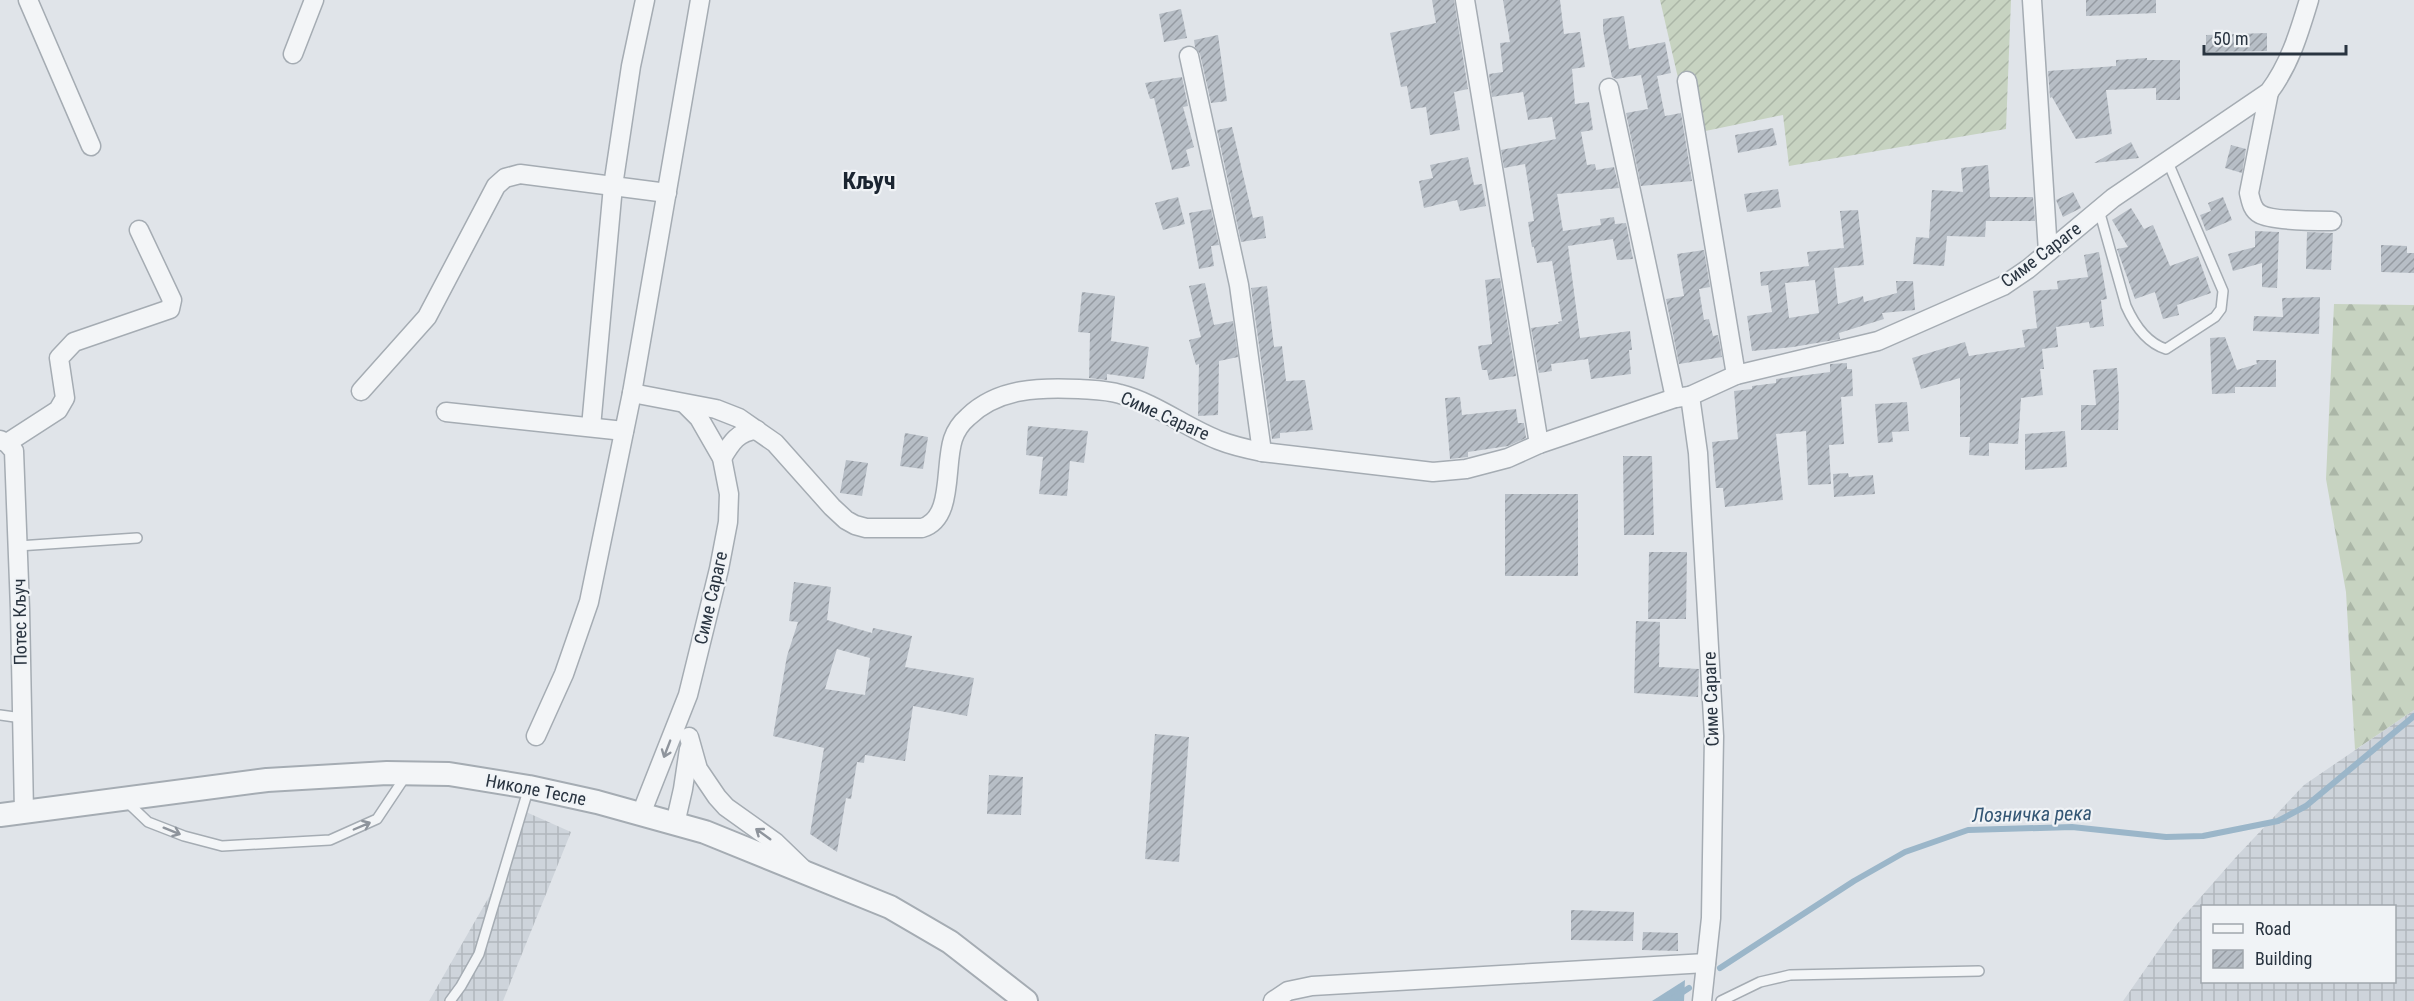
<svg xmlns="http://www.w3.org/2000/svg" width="2414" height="1001" font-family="'Roboto Condensed',sans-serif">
  <defs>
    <pattern id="industrial-grid" width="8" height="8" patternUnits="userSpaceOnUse" patternTransform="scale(1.5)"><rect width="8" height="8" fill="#ced4db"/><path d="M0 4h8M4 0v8" fill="none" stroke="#b1b7bd"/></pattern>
    <pattern id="forest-firs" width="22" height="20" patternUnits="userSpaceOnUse" patternTransform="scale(1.5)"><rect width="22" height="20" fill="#c7d3c1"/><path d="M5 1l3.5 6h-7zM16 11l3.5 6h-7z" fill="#abb6a7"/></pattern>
    <pattern id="garden-furrows" width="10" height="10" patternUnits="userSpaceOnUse" patternTransform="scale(1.5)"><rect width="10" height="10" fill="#c7d3c1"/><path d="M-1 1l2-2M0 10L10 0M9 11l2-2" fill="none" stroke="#abb6a7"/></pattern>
    <pattern id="building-hatch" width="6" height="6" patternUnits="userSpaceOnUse" patternTransform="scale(1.5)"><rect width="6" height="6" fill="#b7bec6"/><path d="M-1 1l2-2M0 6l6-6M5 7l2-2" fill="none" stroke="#959ba2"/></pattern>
  </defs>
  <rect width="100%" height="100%" fill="#e0e4e9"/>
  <!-- industrial -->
  <g fill="url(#industrial-grid)" fill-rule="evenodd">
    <path d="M2414,710V1001H2123L2177,924L2236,857L2304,785ZM2202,906H2394V982H2202Z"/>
    <path d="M517,808L571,832L503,1001H429L497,883Z"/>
  </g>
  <!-- forest -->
  <path fill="url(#forest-firs)" d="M2334,304L2414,305V710L2355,750L2346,592L2326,479Z"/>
  <!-- garden -->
  <path fill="url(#garden-furrows)" d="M1660,0H2011L2006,129L1789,166L1783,115L1691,134Z"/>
  <!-- water -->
  <path fill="#9bb6c9" d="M1685,980L1684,1001H1652Z"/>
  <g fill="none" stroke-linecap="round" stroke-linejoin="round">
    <!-- stream -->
    <g stroke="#9bb6c9" stroke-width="6">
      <path d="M1720,968L1854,881L1905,852L1968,830L2072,827L2166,837L2203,836L2278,821L2306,806L2414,716"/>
      <path d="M1669,1001L1689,988"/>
    </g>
  </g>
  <!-- building -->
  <g fill="url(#building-hatch)" fill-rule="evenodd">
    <path d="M1432,0H1454L1468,89L1454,92L1460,130L1430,135L1426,107L1411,109L1407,86L1401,87L1390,33L1436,23Z"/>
    <path d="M1503,0H1560L1564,34L1580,32L1585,67L1572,69L1575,104L1589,102L1593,130L1581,132L1587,165L1595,164L1596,170L1614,167L1619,188L1557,194L1563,231L1601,225L1600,219L1614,217L1615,224L1626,223L1633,259L1617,260L1613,239L1568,246L1580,338L1630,331L1632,350H1629L1631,374L1591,379L1588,359L1551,364L1552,371L1539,373L1531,328L1559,324L1558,322L1562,321L1552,261L1537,263L1534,247H1532L1528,222L1534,221L1525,164L1504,168L1501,150L1556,139L1552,117L1528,120L1523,92L1492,97L1489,74L1503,72L1500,43L1510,42Z"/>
    <path d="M2086,0H2156V13L2086,16Z"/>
    <path d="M1181,9L1187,38L1164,42L1159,14Z"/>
    <path d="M1624,16L1629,49L1665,42L1671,73L1657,76L1665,116L1681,113L1692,181L1641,186L1626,113L1648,109L1641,75L1616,79L1612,77L1603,30V19Z"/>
    <path d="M2267,33V51L2206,52V35Z"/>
    <path d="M1218,35L1227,101L1211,103L1200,54L1195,47L1194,40Z"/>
    <path d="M2147,58V60H2180V100H2156V88L2106,90L2112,134L2076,139L2052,97L2050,98L2048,71L2116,66V60Z"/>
    <path d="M1182,77L1188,106L1183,107L1194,147L1186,150L1190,166L1172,170L1154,98L1150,99L1145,83Z"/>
    <path d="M1232,127L1253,218L1263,216L1266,238L1241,242L1217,130Z"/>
    <path d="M1773,128L1777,145L1738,153L1735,135Z"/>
    <path d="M2131,142L2139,158L2094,163Z"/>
    <path d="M2231,145L2246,149L2242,173L2225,168Z"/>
    <path d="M1468,157L1474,185L1482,184L1486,206L1460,211L1457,200L1424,208L1419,181L1433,178L1430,165Z"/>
    <path d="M1988,165L1990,197H2033L2035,221H1986L1985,237L1947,236L1944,266L1913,264L1916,237L1929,238L1932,190L1963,192L1961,168Z"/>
    <path d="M1778,189L1781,207L1747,212L1744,194Z"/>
    <path d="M2073,192L2081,208L2063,217L2056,200Z"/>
    <path d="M1178,197L1185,224L1163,230L1155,203Z"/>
    <path d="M2223,197L2232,220L2206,231L2200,215L2211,211L2208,203Z"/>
    <path d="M2131,208L2144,229L2153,225L2170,266L2198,256L2211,293L2177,305L2179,315L2163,319L2155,292L2135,299L2117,249L2128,247L2112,220Z"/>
    <path d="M1211,209L1219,245L1211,246L1214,266L1199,269L1189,213Z"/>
    <path d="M1858,210L1864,265L1834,268L1838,304L1863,296L1864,302L1897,293L1896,281H1913L1915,310L1882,313L1884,319L1839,333L1840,339L1793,347L1752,351L1747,316L1772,312L1768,285L1761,286L1760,272L1809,266L1807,252L1844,248L1840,211ZM1815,280L1819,313L1789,318L1785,283Z"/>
    <path d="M2255,231L2279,232L2277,288L2262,287V263L2233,271L2228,254L2255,247Z"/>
    <path d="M2307,232L2333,233L2331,270L2306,269Z"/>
    <path d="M2381,245L2407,246V253H2414V273L2381,272Z"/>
    <path d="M1704,250L1710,287L1699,289L1704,320L1709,319L1713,336L1718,335L1722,357L1679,364L1666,299L1684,296L1677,254Z"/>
    <path d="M2099,252L2107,299L2101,300L2104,326L2090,328L2089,322L2056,327L2058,347L2042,349L2044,369H2040L2043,395L2021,398L2018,444L1989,443V456L1969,455L1970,437H1960V378L1921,389L1912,358L1965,342L1969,356L2025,347L2022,330L2037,328L2033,291L2058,289L2057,281L2088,277L2084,255Z"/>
    <path d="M1500,278L1516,376L1489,380L1487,370H1482L1478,346L1492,344L1485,280Z"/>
    <path d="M1205,283L1214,325L1233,321L1238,357L1219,361L1218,415L1198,416L1199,364L1196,365L1189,340L1201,337L1189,286Z"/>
    <path d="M1267,286L1274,347L1282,346L1286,381L1305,380L1313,430L1280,433V438L1272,439L1251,288Z"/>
    <path d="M1082,292L1115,296L1111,341L1149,347L1144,379L1107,374V380L1089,378L1090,333L1078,332Z"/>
    <path d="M2320,297L2319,334L2253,331L2254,316L2283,317L2282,298Z"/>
    <path d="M2225,337L2237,370L2257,364L2256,360H2276V387H2235V393L2212,394L2210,338Z"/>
    <path d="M1847,363V369H1852L1853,396L1841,397L1844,444L1829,445L1831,484L1808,485L1806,431L1776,434L1783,500L1725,507L1723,488H1716L1712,442L1738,439L1734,391L1752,389V386L1776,383V379L1830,372V364Z"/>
    <path d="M2117,368L2119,397L2118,430H2081V405H2096L2093,370Z"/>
    <path d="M1460,397L1462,415L1516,409L1518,423H1524L1526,438L1508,446L1468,452V457L1450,459L1445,398Z"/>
    <path d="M1907,402L1909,431L1892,432L1893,442L1878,443L1875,404Z"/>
    <path d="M1028,426L1088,431L1084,463L1070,461L1067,496L1039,494L1043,457L1026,455Z"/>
    <path d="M2065,431L2067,467L2025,470V434Z"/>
    <path d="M905,433L928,437L923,469L900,466Z"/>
    <path d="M1623,456H1652L1654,535H1624Z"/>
    <path d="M846,460L868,463L862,496L840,493Z"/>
    <path d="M1848,473L1849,477L1873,475L1875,494L1834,497L1833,474Z"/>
    <rect x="1505" y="494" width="73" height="82"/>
    <path d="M1649,552H1687L1686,619H1648Z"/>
    <path d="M794,582L831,587L827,620L872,633L873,628L912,636L905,667L974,678L967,716L913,706L905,761L865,755L864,763L857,762L851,799L846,798L837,852L810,834L824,748L773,736L787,656L798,622L789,621ZM837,649L870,658L865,695L825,689Z"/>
    <path d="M1636,621L1660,622L1659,667L1699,669L1698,697L1634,693Z"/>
    <path d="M1155,734L1189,737L1179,862L1145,859Z"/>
    <path d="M989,775L1023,777L1021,815L987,814Z"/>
    <path d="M1571,910L1634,912L1633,941L1571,940Z"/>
    <path d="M1643,932L1678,933V951L1642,950Z"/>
  </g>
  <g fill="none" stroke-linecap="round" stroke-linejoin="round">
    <!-- service casing -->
    <g stroke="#a5acb3" stroke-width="12">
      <g id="service">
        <path d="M2099,210L2126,306C2134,324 2147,343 2166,349L2215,317L2221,309L2223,291L2167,160"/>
        <path d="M18,546L137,538"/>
        <path d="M0,715L22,718"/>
        <path d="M126,801L148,822L184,836L222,846L330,840L377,819L407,774"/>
        <path d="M450,1001L461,986L479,954L529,787"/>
        <path d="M1721,1001L1760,982L1790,975L1979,971"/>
      </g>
    </g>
    <!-- minor casing -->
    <g stroke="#a5acb3" stroke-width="21">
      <g id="minor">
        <path d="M28,0L91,146"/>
        <path d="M1465,0L1539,444"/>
        <path d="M2032,0L2048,252"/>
        <path d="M293,54L314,0"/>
        <path d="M1189,56L1239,285L1262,452"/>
        <path d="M1687,81L1736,375"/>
        <path d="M1609,88L1675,398"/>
        <path d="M2269,92L2249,193C2251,201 2252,210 2260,214C2271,221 2316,221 2332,221"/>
        <path d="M361,391L427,317L496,186L505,178L520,174L667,193"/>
        <path d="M632,393L716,409L739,418L775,443L832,507L846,520L855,525L866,528H922C954,519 944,466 953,439C956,430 961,423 968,417C998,388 1040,387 1079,389C1092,390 1107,390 1120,394C1155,403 1185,427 1218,440C1233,446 1247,449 1262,452L1433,472L1466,469L1508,458L1539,444L1675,398L1690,396"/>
        <path d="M446,412L624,431"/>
        <path d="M591,427L613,186L631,66L645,0"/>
        <path d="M0,440L7,443L14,451L20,609L24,812"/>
        <path d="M7,443L58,410L65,398L59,358L74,342L170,309L172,300L139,230"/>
        <path d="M722,458C731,443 738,431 757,430"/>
        <path d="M536,736L564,674L589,602L632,393L700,0"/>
        <path d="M689,737L698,769L717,797L726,807L775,842L804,870"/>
        <path d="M641,814L688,695L719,569L728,522L729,494L722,458L699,418L686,405"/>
        <path d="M675,824L683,789L689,749"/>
        <path d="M1273,1001L1288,991L1312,986L1706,963"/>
        <path d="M1702,1001L1711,918L1714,736L1698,453L1690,396L1736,375L1878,341L2003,286L2028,269L2113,198L2269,92C2290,64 2299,33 2309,0"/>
      </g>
    </g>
    <!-- tertiary casing -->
    <g stroke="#a5acb3" stroke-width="26">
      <path id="tertiary" d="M0,815L267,780L387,773L449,774L529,787L597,802L705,832L890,907L950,942L1026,1001"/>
    </g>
    <!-- service -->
    <use href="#service" stroke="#f3f5f7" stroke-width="9"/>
    <!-- minor -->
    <use href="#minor" stroke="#f3f5f7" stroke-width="18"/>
    <!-- tertiary -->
    <use href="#tertiary" stroke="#f3f5f7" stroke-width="22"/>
  </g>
  <!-- one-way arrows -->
  <defs><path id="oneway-shaft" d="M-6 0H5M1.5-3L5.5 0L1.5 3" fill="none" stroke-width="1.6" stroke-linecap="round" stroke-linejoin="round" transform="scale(1.5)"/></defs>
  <g stroke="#8e949c">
    <use href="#oneway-shaft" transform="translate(667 749) rotate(111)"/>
    <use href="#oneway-shaft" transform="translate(362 826) rotate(-23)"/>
    <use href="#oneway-shaft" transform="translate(172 831) rotate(22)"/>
    <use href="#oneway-shaft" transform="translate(763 834) rotate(-144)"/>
  </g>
  <g text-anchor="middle" stroke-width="4.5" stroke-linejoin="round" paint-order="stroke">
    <!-- street labels -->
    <g font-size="18" fill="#293440" stroke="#f0f3f6">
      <text transform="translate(2041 255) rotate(-37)" y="6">Симе Сараге</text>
      <text transform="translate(1165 416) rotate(24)" y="6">Симе Сараге</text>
      <text transform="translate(711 598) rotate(-77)" y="6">Симе Сараге</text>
      <text transform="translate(20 622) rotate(-91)" y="6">Потес Кључ</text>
      <text transform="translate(1711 699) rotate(-92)" y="6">Симе Сараге</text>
      <text transform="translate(536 790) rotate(11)" y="6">Николе Тесле</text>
    </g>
    <!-- water labels -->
    <g font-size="20" font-style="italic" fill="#335674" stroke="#f0f3f6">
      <text transform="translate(2032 814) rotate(-1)" y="7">Лозничка река</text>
    </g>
    <!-- district labels -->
    <g font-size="24" font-weight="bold" fill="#1b2531" stroke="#f0f3f6">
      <text x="869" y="189">Кључ</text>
    </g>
  </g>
  <!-- legend -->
  <rect x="2201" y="905" width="195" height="78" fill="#f0f3f6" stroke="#a0a7ad" stroke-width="1.5"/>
  <rect x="2213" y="924" width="30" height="9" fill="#f3f5f7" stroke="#a0a7ad" stroke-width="1.5"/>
  <text x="2255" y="935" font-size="18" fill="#293440">Road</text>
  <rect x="2213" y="950" width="30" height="18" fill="url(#building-hatch)" stroke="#a0a7ad" stroke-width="1.5"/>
  <text x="2255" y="965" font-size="18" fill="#293440">Building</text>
  <!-- scale -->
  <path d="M2204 45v9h142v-9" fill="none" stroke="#293440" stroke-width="3"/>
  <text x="2213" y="45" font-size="18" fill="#293440" stroke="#f0f3f6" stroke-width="4.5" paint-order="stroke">50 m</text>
</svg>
